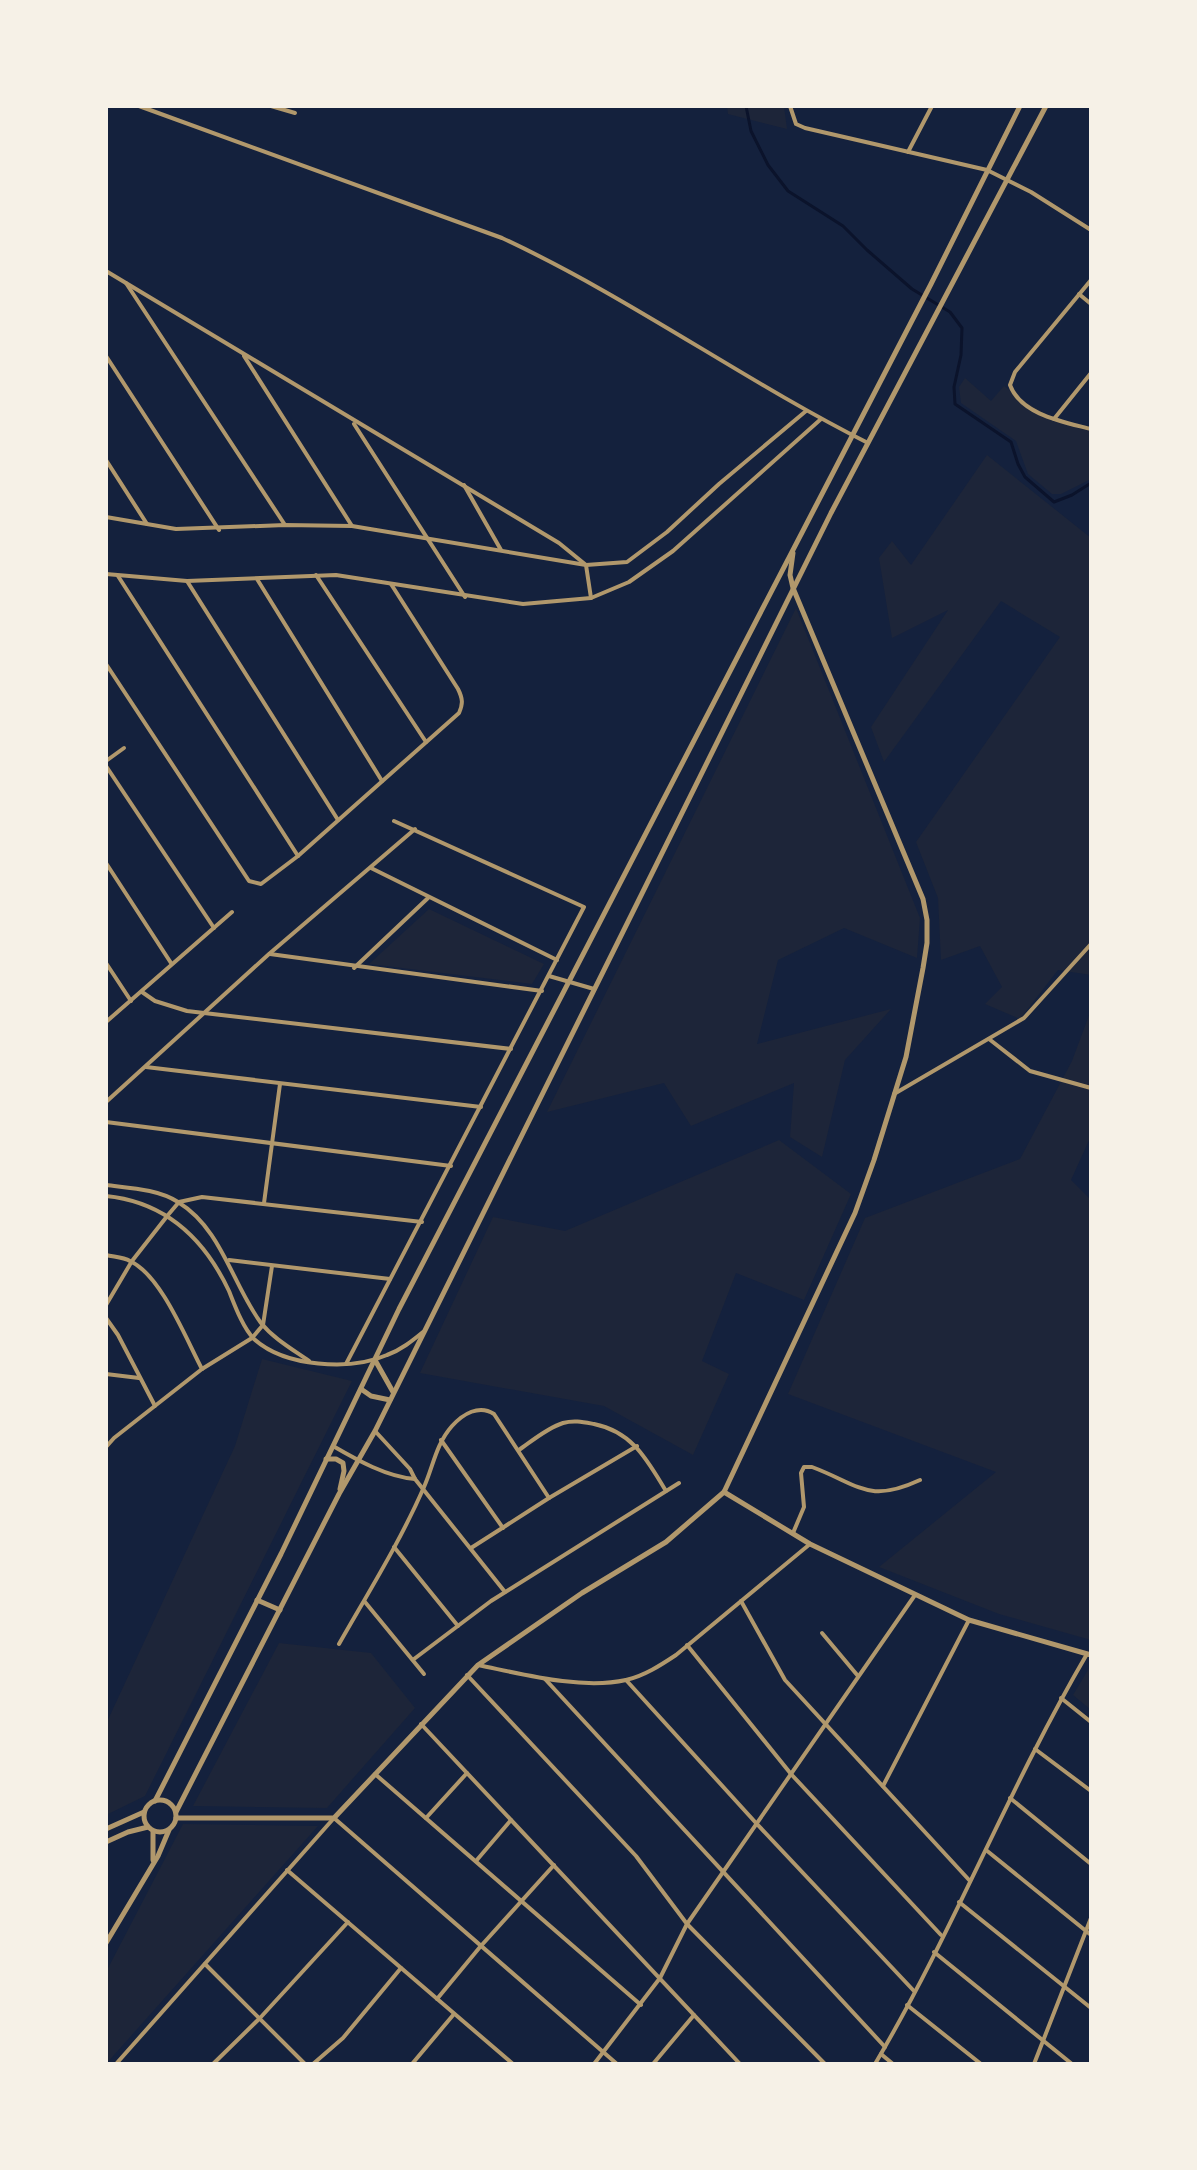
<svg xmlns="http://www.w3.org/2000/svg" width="1197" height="2170" font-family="'IBM Plex Sans',sans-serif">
  <rect width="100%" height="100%" fill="#14213d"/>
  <!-- green -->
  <g fill="#1d2539">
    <path d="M727,106H784L787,129L728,114Z"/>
    <path d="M965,378L991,401L1004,386C1036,411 1052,419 1091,429V479L1061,494H1052L1028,474L1016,441L961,403L959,387Z"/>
    <path d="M987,455L1091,538V975L1058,970L1020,1019L985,1004L1002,987L980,946L941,960L938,898L916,842L1060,637L1001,601L884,762L871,727L948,610L892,638L879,558L892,541L911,565Z"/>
    <path d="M796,608L920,918L917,958L844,928L778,960L757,1044L891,1009L845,1060L822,1157L790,1137L794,1083L691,1126L664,1083L547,1112Z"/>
    <path d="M429,909L544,964L532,984L369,964Z"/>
    <path d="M1091,1010V1136L1071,1180L1091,1200V1640L999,1614L879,1567L996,1472L788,1394L865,1218L1020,1159L1072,1061Z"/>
    <path d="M779,1140L851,1194L804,1300L736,1273L702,1361L729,1374L693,1455L604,1406L420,1373L493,1217L565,1231Z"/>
    <path d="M262,1359L352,1381L145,1796L106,1815V1724L235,1446Z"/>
    <path d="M279,1643L371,1653L415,1708L327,1808L193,1806Z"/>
    <path d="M1091,1665V1710L1073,1695Z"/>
    <path d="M183,1824L318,1826L106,2064V1972Z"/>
  </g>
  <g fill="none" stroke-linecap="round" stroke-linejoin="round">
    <!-- stream -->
    <path stroke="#0b132b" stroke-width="3" d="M746,106L751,131L768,165L788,191L843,226L867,250L912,289L950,312L962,328L961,355L954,387L955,404L1011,442L1018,464L1025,477L1054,502L1072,495L1091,483"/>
    <!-- minor -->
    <g stroke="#b1986c" stroke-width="4">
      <path d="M139,106L502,238C629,297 743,380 868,443"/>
      <path d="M271,106L295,113"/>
      <path d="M790,106L796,124L805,128L987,170L1031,192L1091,230"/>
      <path d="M908,152L932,106"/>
      <path d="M106,271L559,543L586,565L591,598"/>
      <path d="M1091,280L1015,372L1010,385C1021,415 1064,422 1091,429"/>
      <path d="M126,283L285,525"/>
      <path d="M1079,294L1091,304"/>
      <path d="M106,356L219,530"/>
      <path d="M244,356L352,526"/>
      <path d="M1054,419L1091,373"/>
      <path d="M354,424L465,597"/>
      <path d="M106,460L147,524"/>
      <path d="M464,485L501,550"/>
      <path d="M106,517L176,529L285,525L352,526L586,565L627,562L667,532L719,484L806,411"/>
      <path d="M106,574L187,581L336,575L523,604L591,598L629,582L673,551L821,419"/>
      <path d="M316,575L426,742"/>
      <path d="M118,576L298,856"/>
      <path d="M257,579L382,781"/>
      <path d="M187,581L338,820"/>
      <path d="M106,664L249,881L261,884L298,856L459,713C463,704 463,699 458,689L391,584"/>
      <path d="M106,761L124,748"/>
      <path d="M106,766L214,928"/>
      <path d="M106,863L171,963"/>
      <path d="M371,868L557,960"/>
      <path d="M270,954L542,991"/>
      <path d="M106,963L131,1001"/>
      <path d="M354,968L428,898"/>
      <path d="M549,976L594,989"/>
      <path d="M142,992L155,1001L187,1011L511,1049"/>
      <path d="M106,1022L232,912"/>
      <path d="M989,1039L1030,1071L1091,1088"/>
      <path d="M146,1067L481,1107"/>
      <path d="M894,1094L1024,1018L1091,944"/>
      <path d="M106,1102L269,954L415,829"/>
      <path d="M106,1122L451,1166"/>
      <path d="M106,1185C129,1188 158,1189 178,1202C222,1229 232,1284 261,1323C274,1339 292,1349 309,1361"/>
      <path d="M106,1196C166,1202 204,1238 229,1291C235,1306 243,1328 254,1339C285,1367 350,1371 387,1355C401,1350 412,1341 423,1332"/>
      <path d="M264,1203L280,1084"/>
      <path d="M106,1255C114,1257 123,1257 130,1261C161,1275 186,1339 202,1369"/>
      <path d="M229,1260L390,1279"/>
      <path d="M106,1305L132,1261L168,1215L179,1202L202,1197L422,1222"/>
      <path d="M106,1318L118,1335L155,1406"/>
      <path d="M346,1364L584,907L394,821"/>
      <path d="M106,1374L139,1378"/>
      <path d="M375,1431L410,1469L415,1479L505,1592"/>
      <path d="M441,1440L503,1528"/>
      <path d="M333,1446C357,1460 387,1477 415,1479"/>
      <path d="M106,1447L114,1438L202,1369L252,1338L263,1325L272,1266"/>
      <path d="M519,1450C532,1441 547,1428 563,1423C574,1420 583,1422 594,1424C633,1432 647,1460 666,1491"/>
      <path d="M793,1533L804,1507L801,1473L804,1467H812C860,1485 868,1504 920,1480"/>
      <path d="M394,1547L458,1626"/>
      <path d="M471,1548L549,1498L637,1446"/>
      <path d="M741,1601L785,1680L970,1881"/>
      <path d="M365,1602L424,1674"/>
      <path d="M822,1633L858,1676"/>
      <path d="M339,1644C368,1593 400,1542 424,1487C433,1467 436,1444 452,1426C463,1414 479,1404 494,1414L549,1498"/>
      <path d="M687,1645L791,1774L941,1935"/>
      <path d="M414,1659L491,1601L679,1483"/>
      <path d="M478,1665C522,1674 581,1690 626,1680C644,1676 661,1665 676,1655L810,1544"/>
      <path d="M467,1675L636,1856L687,1924L825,2064"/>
      <path d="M545,1679L885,2047"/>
      <path d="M626,1680L756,1823L914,1991"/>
      <path d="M1061,1698L1091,1722"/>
      <path d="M421,1724L740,2064"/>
      <path d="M1035,1749L1091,1791"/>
      <path d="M375,1774L641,2005"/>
      <path d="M883,1786L969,1620"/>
      <path d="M1010,1798L1091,1864"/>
      <path d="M426,1818L467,1773"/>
      <path d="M986,1850L1091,1935"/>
      <path d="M476,1861L511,1820"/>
      <path d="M287,1870L513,2064"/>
      <path d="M959,1902L1091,2008"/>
      <path d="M934,1952L1072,2064"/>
      <path d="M205,1964L305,2064"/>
      <path d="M437,1999L480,1947L554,1865"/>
      <path d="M907,2005L981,2064"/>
      <path d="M881,2054L893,2064"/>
      <path d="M116,2064L334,1818L617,2064"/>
      <path d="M213,2064L260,2018L348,1922"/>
      <path d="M313,2064L343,2038L401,1968"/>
      <path d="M412,2064L454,2014"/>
      <path d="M594,2064L660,1978L687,1924L915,1595"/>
      <path d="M653,2064L694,2015"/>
      <path d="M875,2064C953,1932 1009,1787 1087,1654"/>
      <path d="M1034,2064L1091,1918"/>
    </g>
    <!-- tertiary -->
    <g stroke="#b1986c" stroke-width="5">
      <path d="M375,1360L393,1392"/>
      <path d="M361,1389L371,1396L390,1400"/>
      <path d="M326,1459H336L343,1463L344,1471L340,1489"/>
      <path d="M724,1492L810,1544L969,1620L1091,1655"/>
      <path d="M257,1600L280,1610"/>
      <circle cx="160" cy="1816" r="16"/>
      <path d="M155,1801L281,1554L399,1309L931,284L1020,106"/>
      <path d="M176,1812L339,1494L375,1431L831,513L1046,106"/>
      <path d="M176,1818H334L478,1665L582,1593L666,1542L724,1492L855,1213L874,1160L906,1057L923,968L927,943V920L923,899L793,588L790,575L793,553"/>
      <path d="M106,1829L144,1812"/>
      <path d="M106,1842L128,1832L148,1827"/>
      <path d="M153,1860V1831"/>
      <path d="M106,1943L158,1856L169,1830"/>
    </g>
  </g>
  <!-- border -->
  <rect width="1197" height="2170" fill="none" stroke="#f6f1e7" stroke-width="216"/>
</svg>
